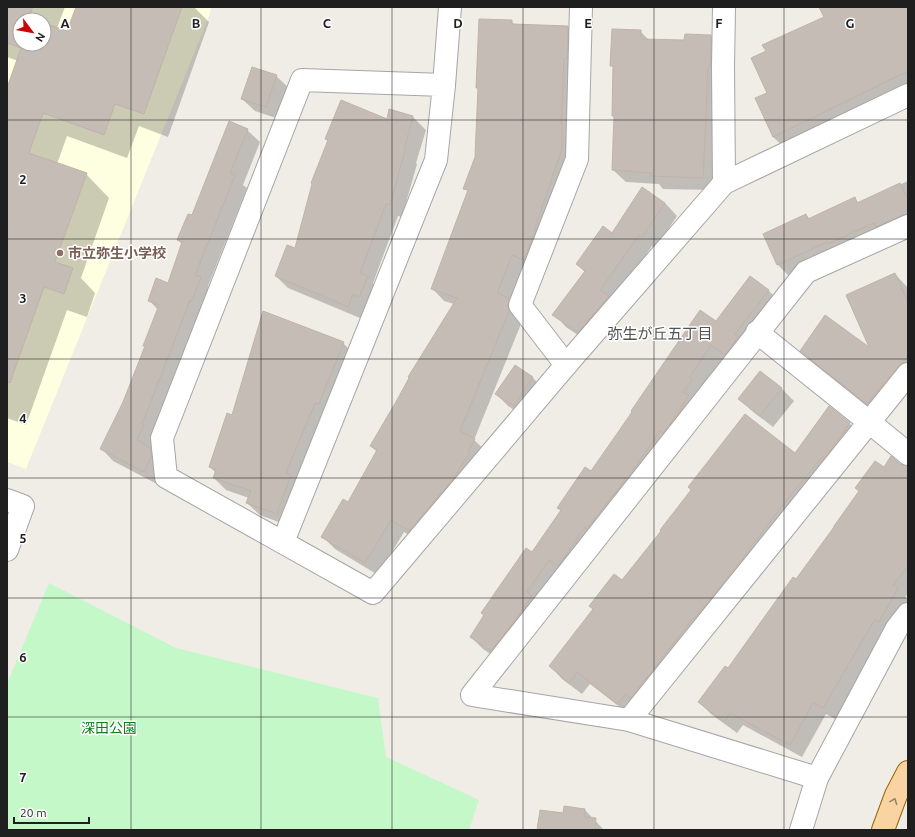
<svg xmlns="http://www.w3.org/2000/svg" width="915" height="837" font-family="Ubuntu,'Noto Sans JP',sans-serif">
  <rect width="100%" height="100%" fill="#f0ece6"/>
  <!-- education -->
  <path fill="#fefee0" fill-rule="evenodd" d="M7,7H211L210,14L26,469L7,462ZM20,20H44V44H20Z"/>
  <!-- park -->
  <path fill="#c4f8c8" d="M49,583L176,648L378,698L386,757L479,800L469,830H7V684Z"/>
  <!-- shadow -->
  <g fill="#0003" fill-rule="evenodd">
    <path d="M7,7H65L57,28L68,32L77,7H194L209,22L168,137L139,126L127,158L67,136L57,164L86,174L109,198L81,278L95,293L87,317L67,310L26,425L7,418V91L18,61L7,57ZM20,20H44V44H20Z"/>
    <path d="M831,7H908V89L786,149L773,137L756,99L768,93L767,52L825,18Z"/>
    <path d="M511,21L515,25L568,27L580,39L573,136L521,324L474,440L487,452L422,543L404,532L378,575L335,549L323,537L349,504L377,452L371,446L454,304L444,301L432,288L468,192L465,188L476,157L479,90L477,87Z"/>
    <path d="M640,31L649,40L685,41L711,36L723,49L715,190L663,189L659,184L626,182L613,170L615,117L613,115L614,68L611,65Z"/>
    <path d="M276,76L289,88L279,119L255,111L242,99Z"/>
    <path d="M390,110L413,117L426,130L416,163L417,164L402,217L398,216L373,283L380,290L366,306L360,318L288,288L276,276L296,249L328,141L326,139L387,120Z"/>
    <path d="M247,130L260,142L243,185L247,188L208,286L213,290L156,439L151,449L163,461L164,470L157,484L113,461L101,448L124,403L146,347L158,310L149,300L169,284L182,244L178,240Z"/>
    <path d="M908,181V230L790,277L778,265L764,235L806,215L810,219L854,198L859,203Z"/>
    <path d="M665,203L677,216L655,249L652,246L613,302L591,344L566,327L554,314L585,272L577,264L612,234Z"/>
    <path d="M895,274L908,288V383L880,416L814,363L801,350H871Z"/>
    <path d="M751,277L769,291L781,303L737,366L724,357L503,663L483,649L471,637L561,511L558,507L591,473L716,322Z"/>
    <path d="M343,343L355,355L289,526L260,515L247,503L249,498L226,490L214,478L216,473L210,467L233,416Z"/>
    <path d="M532,377L545,390L527,418L508,406L496,394Z"/>
    <path d="M781,388L794,401L773,427L752,411L740,399Z"/>
    <path d="M830,408L850,424L862,436L630,715L590,684L582,694L562,679L550,666L622,582L795,454Z"/>
    <path d="M892,458L905,467H908V594L905,597L908,600V604L860,676L835,719L826,714L802,757L743,725L737,733L711,714L699,702L728,670Z"/>
    <path d="M565,807L585,810L604,830H538L564,815Z"/>
  </g>
  <!-- building -->
  <g fill="#c4bcb5" stroke="#c1b3a8">
    <path d="M7,7H33L29,17L37,20H20V44H44V23L67,31L76,7H182L144,114L115,104L104,135L43,113L29,153L87,173L55,262L73,268L64,294L44,287L10,383L7,382V88L21,48L7,43Z"/>
    <path d="M819,7H908V71L773,137L755,98L767,93L751,58L766,51L762,45L824,17Z"/>
    <path d="M479,19L512,20V24L568,26L567,59H564L561,124H562V149L534,231H535L524,260L512,255L497,293L509,298L508,306L509,311L460,431L475,439L468,451L470,452L453,479L409,531L391,520L365,563L321,537L343,499L348,502L377,450L370,446L397,400L409,378L408,377L457,298L431,289L468,190L463,189L475,157L478,88H476Z"/>
    <path d="M612,29L641,30V39L684,40L685,34L711,35L710,66H708L706,115L703,178L650,176L652,173L612,170L614,116H612L613,66H610Z"/>
    <path d="M252,67L277,75L266,107L241,99Z"/>
    <path d="M341,100L387,119L389,109L413,116L404,150L405,151L390,205L386,204L360,273L368,276L359,297L353,294L348,307L275,276L287,245L295,248L312,184L311,183L328,140L325,139Z"/>
    <path d="M229,121L248,129L230,173L235,175L195,275L201,277L192,301L190,300L169,355L142,424L144,425L137,440L150,448L151,457L144,472L100,449L123,402L145,346H143L159,305L148,301L156,278L168,283L182,242L177,240L188,214L192,215Z"/>
    <path d="M900,183L908,200V214L903,215L876,227L874,223L828,244L827,242L777,265L763,234L806,214L808,219L855,197L857,203Z"/>
    <path d="M642,187L665,203L642,237L639,235L600,290L609,296L578,332L552,315L585,271L576,264L603,226L612,233Z"/>
    <path d="M895,273L908,303V355L867,404L800,351L825,315L869,347L846,295Z"/>
    <path d="M750,276L769,290L735,334L738,336L731,347L725,355L711,345L689,378L692,380L683,392L689,395L681,407L682,408L663,433L660,431L628,477H627L587,529L585,527L558,566L549,560L527,592L532,596L516,619L491,651L470,637L484,615L481,613L526,548L532,552L561,510L557,508L585,467L591,471L632,412L631,411L700,310L716,321Z"/>
    <path d="M263,311L344,342L319,404L315,403L286,473L291,475L277,514L246,503L251,491L213,478L216,470L209,467L227,413L232,415Z"/>
    <path d="M515,365L533,377L514,406L495,394Z"/>
    <path d="M760,371L782,388L760,416L738,399Z"/>
    <path d="M829,406L850,423L827,455L825,457L823,456L785,502L748,551H749L695,618L694,617L631,698L626,694L617,704L577,672L569,683L549,666L593,609L589,606L614,574L622,580L661,531L660,530L691,490L688,487L745,414L795,453Z"/>
    <path d="M891,456L900,464L908,466V566L893,585L898,588L879,622L875,619L823,708L813,703L790,745L730,713L724,722L698,702L725,666L728,668L793,577L796,579L834,527V526L859,491L855,488L875,461L884,467Z"/>
    <path d="M564,806L585,809L584,817L596,818L595,830H537L540,810L563,813Z"/>
  </g>
  <g fill="none" stroke-linecap="round" stroke-linejoin="round">
    <!-- minor casing -->
    <g stroke="#a6a6a6" stroke-width="24">
      <g id="minor">
        <path d="M444,85L450,7"/>
        <path d="M724,183L723,67L724,7"/>
        <path d="M757,332C807,373 859,413 908,454"/>
        <path d="M566,365L520,305L577,159L581,7"/>
        <path d="M7,500L23,506L7,550"/>
        <path d="M283,542L436,160L444,85L302,80L162,438L166,477L373,593L566,365L724,183L908,95"/>
        <path d="M629,720L908,374"/>
        <path d="M817,778L629,720L472,695L806,272L908,226"/>
        <path d="M801,830L817,778L897,628L908,614"/>
      </g>
    </g>
    <!-- major casing -->
    <g stroke="#966504" stroke-width="24">
      <path id="major" d="M883,830L896,795L908,772"/>
    </g>
    <!-- minor -->
    <use href="#minor" stroke="#fff" stroke-width="22"/>
    <!-- major -->
    <use href="#major" stroke="#f9d3a1" stroke-width="22"/>
  </g>
  <!-- one-way arrows -->
  <defs><path id="oneway-chevron" d="M-2-3.5L2.5 0L-2 3.5" fill="none" stroke-width="1.6" stroke-linecap="round" stroke-linejoin="round"/></defs>
  <use stroke="#978266" href="#oneway-chevron" transform="translate(894 801) rotate(-69)"/>
  <!-- grid -->
  <path fill="none" stroke="#1f1f1f" stroke-width="1" stroke-opacity="0.55" d="M131,7V830M261,7V830M392,7V830M523,7V830M654,7V830M784,7V830M7,120H908M7,239H908M7,359H908M7,478H908M7,598H908M7,717H908"/>
  <!-- markers -->
  <circle fill="#8d6e63" stroke="#fff" stroke-width="1.5" cx="60" cy="253" r="4"/>
  <g text-anchor="middle" stroke-width="3" stroke-linejoin="round" paint-order="stroke">
    <!-- education labels -->
    <g font-size="14" font-weight="bold" fill="#785e54" stroke="#fff" text-anchor="start">
      <text x="68" y="258">市立弥生小学校</text>
    </g>
    <!-- park labels -->
    <g font-size="14" fill="#0f7c17" stroke="#fff">
      <text x="109" y="733">深田公園</text>
    </g>
    <!-- neighbourhood labels -->
    <g font-size="15" fill="#525252" stroke="#fff">
      <text x="660" y="339">弥生が丘五丁目</text>
    </g>
  </g>
  <g font-size="13" text-anchor="middle" font-weight="bold" fill="#1f1f1f" stroke="#fff" stroke-width="3" stroke-linejoin="round" paint-order="stroke">
    <text x="65" y="28">A</text>
    <text x="196" y="28">B</text>
    <text x="327" y="28">C</text>
    <text x="458" y="28">D</text>
    <text x="588" y="28">E</text>
    <text x="719" y="28">F</text>
    <text x="850" y="28">G</text>
    <text x="23" y="184">2</text>
    <text x="23" y="303">3</text>
    <text x="23" y="423">4</text>
    <text x="23" y="543">5</text>
    <text x="23" y="662">6</text>
    <text x="23" y="782">7</text>
  </g>
  <!-- border -->
  <rect width="915" height="837" fill="none" stroke="#1f1f1f" stroke-width="16"/>
  <!-- north arrow -->
  <g transform="translate(32 32) rotate(122)"><circle r="19" fill="#ffffff" stroke="#a5a5a5"/>
  <path d="M0-3L7 15L0 10L-7 15Z" fill="#c90506"/>
  <text y="-6" font-size="11" font-weight="bold" text-anchor="middle" fill="#1f1f1f">N</text>
  </g>
  <!-- scale -->
  <path d="M14 817v6h75v-6" fill="none" stroke="#1f1f1f" stroke-width="2"/>
  <text x="20" y="817" font-size="12" fill="#1f1f1f" stroke="#ffffff" stroke-width="3" paint-order="stroke">20 m</text>
</svg>
